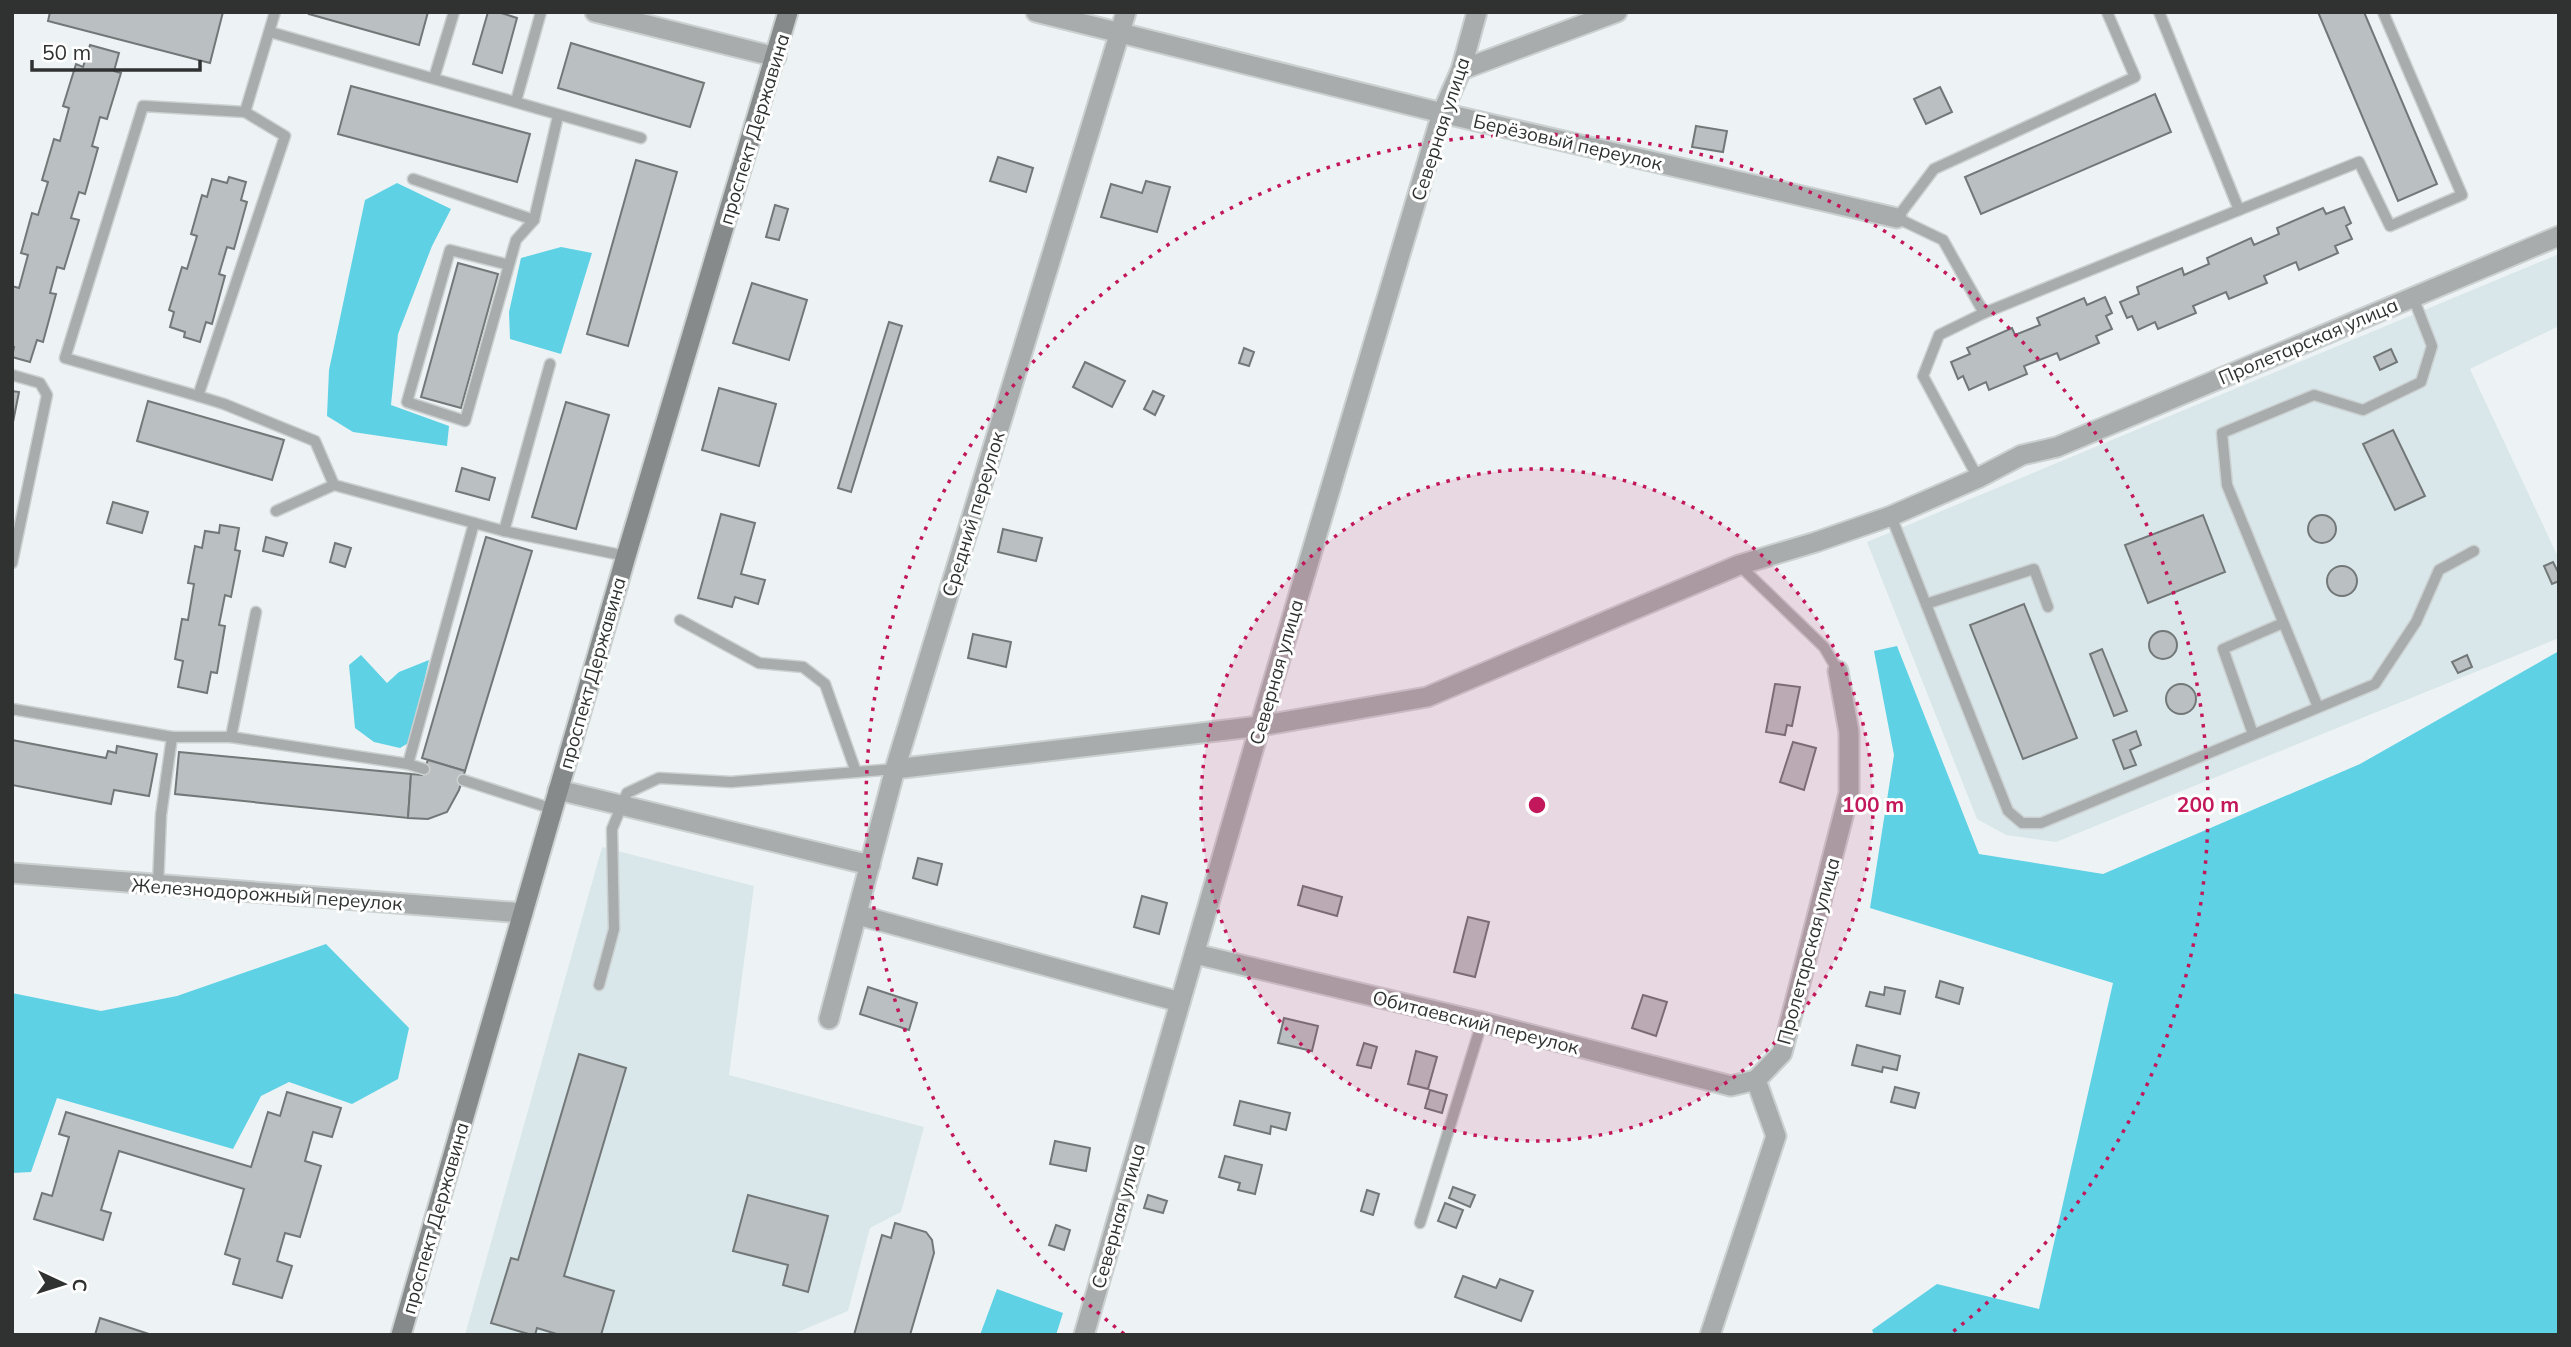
<svg xmlns="http://www.w3.org/2000/svg" width="2571" height="1347" font-family="Mulish,sans-serif">
  <rect width="100%" height="100%" fill="#edf3f4"/>
  <!-- built -->
  <g fill="#d9e7ea">
    <path d="M2559,254V326L2470,369L2559,559V638L2056,842L2006,835L1977,819L1867,542Z"/>
    <path d="M602,847L754,886L729,1075L924,1127L901,1212L870,1228L848,1311L791,1335H465Z"/>
  </g>
  <!-- forest -->
  <g fill="#5ed1e5">
    <path d="M397,183L451,209L432,246L398,334L391,405L449,426L447,446L353,432L327,416L329,370L365,200Z"/>
    <path d="M561,247L592,253L561,354L510,339L509,312L521,258Z"/>
    <path d="M1897,646L1979,854L2103,874L2360,764L2559,651V1335H1874L1872,1330L1937,1284L2039,1309L2113,983L1870,908L1894,755L1874,651Z"/>
    <path d="M361,655L387,683L399,672L429,660L410,742L400,748L374,742L355,728L349,665Z"/>
    <path d="M326,944L409,1028L398,1079L352,1104L289,1082L261,1096L233,1149L57,1098L31,1172L12,1173V993L101,1011L177,996Z"/>
    <path d="M997,1289L1063,1313L1056,1335H980Z"/>
  </g>
  <!-- building -->
  <g fill="#babfc1" stroke="#727778" stroke-width="2">
    <path d="M50,12H223L210,63L48,21Z"/>
    <path d="M310,12H428L419,45L309,14Z"/>
    <path d="M488,12H498L517,18L502,73L473,64Z"/>
    <path d="M2318,12H2364L2437,184L2398,201Z"/>
    <path d="M571,43L704,83L690,127L558,88Z"/>
    <path d="M90,45L119,53L114,71L121,73L107,119L100,117L92,146L98,148L85,194L79,192L71,218L79,220L64,269L57,267L50,293L56,294L43,342L37,340L30,362L12,357L14,347H12V286L19,288L28,255L21,253L32,213L38,215L48,182L42,180L54,139L60,141L69,108L63,106L76,64L83,67Z"/>
    <path d="M351,86L530,134L517,182L338,134Z"/>
    <path d="M1940,87L1952,112L1926,124L1914,99Z"/>
    <path d="M2155,94L2171,132L1981,214L1965,177Z"/>
    <path d="M1696,126L1727,131L1723,152L1692,147Z"/>
    <path d="M998,157L1033,168L1026,192L990,181Z"/>
    <path d="M636,160L677,172L628,346L587,334Z"/>
    <path d="M229,177L246,182L241,200L247,202L234,249L227,247L219,274L225,276L212,324L206,322L200,342L184,337L185,332L170,327L174,312L169,310L182,267L187,269L197,236L191,234L202,195L207,197L212,179L227,183Z"/>
    <path d="M1146,181L1170,187L1157,232L1101,217L1111,184L1142,193Z"/>
    <path d="M775,205L788,209L779,240L766,237Z"/>
    <path d="M2344,207L2351,223L2346,226L2352,239L2335,246L2338,253L2299,270L2296,262L2264,276L2267,283L2229,299L2226,292L2193,306L2196,313L2158,329L2155,322L2138,330L2132,316L2127,318L2120,302L2139,294L2137,287L2182,268L2184,275L2209,264L2207,258L2251,238L2254,245L2279,234L2277,228L2323,208L2326,214Z"/>
    <path d="M458,263L498,274L461,408L421,397Z"/>
    <path d="M752,283L807,300L789,360L733,343Z"/>
    <path d="M2105,297L2112,313L2106,316L2112,329L2096,336L2099,343L2060,360L2057,353L2024,366L2027,374L1989,390L1986,382L1969,390L1963,376L1958,379L1951,362L1970,354L1967,348L2012,328L2015,335L2040,325L2037,318L2084,298L2087,305Z"/>
    <path d="M889,322L902,326L851,492L838,488Z"/>
    <path d="M1244,348L1254,352L1249,366L1239,363Z"/>
    <path d="M2391,349L2397,362L2380,370L2374,357Z"/>
    <path d="M1085,362L1125,381L1112,407L1073,387Z"/>
    <path d="M719,388L776,404L759,466L702,450Z"/>
    <path d="M12,391L19,392L12,427Z"/>
    <path d="M1153,391L1164,396L1155,415L1144,409Z"/>
    <path d="M148,401L284,440L272,480L137,441Z"/>
    <path d="M566,402L609,415L576,529L532,517Z"/>
    <path d="M2393,430L2425,496L2395,510L2363,444Z"/>
    <path d="M462,468L495,478L489,500L456,491Z"/>
    <path d="M113,502L148,512L142,533L107,523Z"/>
    <path d="M721,514L755,523L741,574L765,580L758,604L735,597L732,607L698,598Z"/>
    <circle cx="2322" cy="529" r="14"/>
    <path d="M2203,515L2225,572L2148,603L2125,545Z"/>
    <path d="M220,525L239,528L235,550L240,551L231,597L225,595L219,625L225,626L217,673L211,672L207,693L178,687L183,661L175,659L182,619L188,620L194,584L188,583L195,546L202,548L205,531L219,533Z"/>
    <path d="M1003,529L1042,538L1036,561L998,552Z"/>
    <path d="M266,537L287,543L283,556L263,551Z"/>
    <path d="M486,537L532,551L465,771L422,758Z"/>
    <path d="M335,543L351,548L345,567L330,562Z"/>
    <path d="M2553,562L2559,574V581L2552,584L2544,566Z"/>
    <circle cx="2342" cy="581" r="15"/>
    <path d="M2024,604L2077,738L2023,759L1970,625Z"/>
    <circle cx="2163" cy="645" r="14"/>
    <path d="M973,634L1011,642L1006,667L968,658Z"/>
    <path d="M2102,649L2127,711L2114,716L2090,654Z"/>
    <path d="M2467,655L2472,667L2458,673L2452,662Z"/>
    <circle cx="2181" cy="699" r="15"/>
    <path d="M1775,684L1800,687L1792,726L1787,725L1785,735L1766,732Z"/>
    <path d="M2136,731L2141,745L2130,750L2136,765L2124,769L2113,740Z"/>
    <path d="M12,740L106,758L108,751L116,753L117,746L157,754L149,796L114,790L111,804L12,785Z"/>
    <path d="M1793,742L1816,748L1804,790L1780,782Z"/>
    <path d="M179,752L411,774L408,818L175,794Z"/>
    <path d="M428,760L465,771L459,790L447,812L428,819L408,818L411,774L422,775Z"/>
    <path d="M918,858L942,864L937,885L913,878Z"/>
    <path d="M1303,886L1342,897L1337,916L1298,905Z"/>
    <path d="M1142,896L1167,903L1159,934L1134,927Z"/>
    <path d="M1468,917L1489,922L1475,977L1454,972Z"/>
    <path d="M1940,981L1963,988L1959,1004L1936,997Z"/>
    <path d="M868,987L917,1003L909,1030L860,1014Z"/>
    <path d="M1885,987L1905,991L1900,1014L1866,1006L1870,992L1884,995Z"/>
    <path d="M1643,995L1667,1002L1656,1036L1632,1028Z"/>
    <path d="M1284,1018L1318,1026L1312,1051L1278,1043Z"/>
    <path d="M1364,1043L1377,1047L1371,1068L1357,1065Z"/>
    <path d="M1857,1045L1900,1056L1897,1070L1883,1067L1882,1072L1852,1065Z"/>
    <path d="M1416,1051L1437,1057L1428,1089L1408,1084Z"/>
    <path d="M579,1054L626,1068L564,1276L614,1291L601,1335H560L537,1328L535,1335H532L491,1323L511,1258L518,1260Z"/>
    <path d="M1895,1087L1919,1093L1915,1108L1891,1102Z"/>
    <path d="M1430,1090L1447,1095L1442,1113L1425,1108Z"/>
    <path d="M287,1092L341,1108L332,1137L313,1132L305,1161L321,1166L300,1237L285,1233L277,1261L292,1266L282,1298L233,1284L240,1259L225,1254L244,1189L119,1151L101,1210L111,1213L103,1240L34,1219L42,1193L52,1196L69,1137L59,1134L66,1112L251,1167L268,1112L280,1116Z"/>
    <path d="M1240,1101L1290,1113L1286,1130L1271,1126L1270,1134L1234,1125Z"/>
    <path d="M1055,1141L1090,1148L1086,1171L1050,1164Z"/>
    <path d="M1225,1156L1262,1165L1255,1194L1238,1190L1240,1183L1219,1177Z"/>
    <path d="M1453,1187L1475,1195L1470,1207L1449,1198Z"/>
    <path d="M1367,1190L1379,1194L1373,1215L1361,1211Z"/>
    <path d="M748,1195L828,1216L808,1292L783,1285L788,1265L733,1251Z"/>
    <path d="M1148,1195L1167,1201L1163,1213L1144,1208Z"/>
    <path d="M1445,1203L1463,1210L1456,1228L1438,1221Z"/>
    <path d="M895,1223L926,1232L932,1240L934,1253L910,1335H854L882,1235L891,1238Z"/>
    <path d="M1056,1225L1070,1230L1064,1250L1049,1245Z"/>
    <path d="M1463,1276L1496,1288L1500,1279L1533,1291L1521,1321L1455,1297Z"/>
    <path d="M100,1318L152,1335H95Z"/>
  </g>
  <g fill="none" stroke-linecap="round" stroke-linejoin="round">
    <!-- service casing -->
    <g stroke="#cbd0d1" stroke-width="13">
      <g id="service">
        <path d="M275,12L245,112L285,136L198,396L224,404L315,441L334,485"/>
        <path d="M270,32L641,138"/>
        <path d="M434,78L454,12"/>
        <path d="M516,101L541,12"/>
        <path d="M413,179L534,220"/>
        <path d="M2239,210L2359,162L2390,226L2462,195L2383,12"/>
        <path d="M509,265L450,250L407,402L465,421L516,240L534,220L558,116"/>
        <path d="M1984,313L1943,240L1897,218L1934,169L2135,77L2107,12"/>
        <path d="M12,375L40,383L47,395L12,563"/>
        <path d="M198,396L65,358L143,106L245,112"/>
        <path d="M1978,478L1923,376L1939,335L1984,313L2239,210L2159,12"/>
        <path d="M276,511L334,485L504,531L626,556"/>
        <path d="M1891,516L2008,811L2022,823H2041L2375,684L2416,622L2439,570L2474,551"/>
        <path d="M504,531L550,364"/>
        <path d="M1739,565L1824,647L1838,671"/>
        <path d="M1926,604L2034,569L2048,607"/>
        <path d="M680,620L759,663L803,667L825,684L856,772"/>
        <path d="M2318,707L2227,485L2222,433L2314,395L2363,410L2421,382L2432,346L2413,297"/>
        <path d="M12,709L172,737H231L256,612"/>
        <path d="M2253,734L2223,649L2283,623"/>
        <path d="M231,737L408,764"/>
        <path d="M424,769L408,764L474,523"/>
        <path d="M463,780L553,809"/>
        <path d="M158,885L161,815L172,737"/>
        <path d="M599,985L614,929L612,829L627,793L659,778L731,782L895,769"/>
        <path d="M1420,1223L1482,1022"/>
      </g>
    </g>
    <!-- minor casing -->
    <g stroke="#cbd0d1" stroke-width="23">
      <g id="minor">
        <path d="M595,12L776,57"/>
        <path d="M1036,12L1442,113L1897,218"/>
        <path d="M1461,70L1617,12"/>
        <path d="M895,769L1260,726L1427,697L1739,565L1816,542L1891,516L1978,478L2022,455L2057,447L2559,236"/>
        <path d="M558,790L870,865"/>
        <path d="M12,873L523,913"/>
        <path d="M858,915L1180,1002"/>
        <path d="M1195,954L1482,1022L1731,1086L1756,1080"/>
        <path d="M829,1019L895,769L1126,12"/>
        <path d="M1084,1335L1260,726L1442,113L1461,70L1477,12"/>
        <path d="M1710,1335L1776,1136L1756,1080L1782,1053L1849,793V732L1838,671"/>
      </g>
    </g>
    <!-- secondary casing -->
    <g stroke="#cbd0d1" stroke-width="23">
      <path id="secondary" d="M401,1335L626,556L788,12"/>
    </g>
    <!-- service -->
    <use href="#service" stroke="#a9acac" stroke-width="10"/>
    <!-- minor -->
    <use href="#minor" stroke="#a9acac" stroke-width="19"/>
    <!-- secondary -->
    <use href="#secondary" stroke="#868a8a" stroke-width="19"/>
  </g>
  <!-- distance rings -->
  <circle cx="1537" cy="805" r="336" fill="#c2185b" fill-opacity=".12"/>
  <g fill="none" stroke="#c2185b" stroke-width="3.5" stroke-dasharray="3.5 7">
    <circle cx="1537" cy="805" r="336"/>
    <path d="M1124 1334A671 671 0 1 1 1950 1334"/>
  </g>
  <g text-anchor="middle" stroke-width="6" stroke-linejoin="round" paint-order="stroke">
    <!-- street labels -->
    <g font-size="19" fill="#303232" stroke="#fff">
      <text transform="translate(754 129) rotate(-73)" y="7">проспект Державина</text>
      <text transform="translate(1440 129) rotate(-72)" y="7">Северная улица</text>
      <text transform="translate(1568 142) rotate(13)" y="7">Берёзовый переулок</text>
      <text transform="translate(2308 341) rotate(-23)" y="7">Пролетарская улица</text>
      <text transform="translate(973 514) rotate(-73)" y="7">Средний переулок</text>
      <text transform="translate(1276 672) rotate(-74)" y="7">Северная улица</text>
      <text transform="translate(592 673) rotate(-74)" y="7">проспект Державина</text>
      <text transform="translate(267 894) rotate(4)" y="7">Железнодорожный переулок</text>
      <text transform="translate(1808 951) rotate(-75)" y="7">Пролетарская улица</text>
      <text transform="translate(1476 1022) rotate(14)" y="7">Обитаевский переулок</text>
      <text transform="translate(1118 1216) rotate(-74)" y="7">Северная улица</text>
      <text transform="translate(435 1218) rotate(-74)" y="7">проспект Державина</text>
    </g>
  </g>
  <circle cx="1537" cy="805" r="10" fill="#c2185b" stroke="#fff" stroke-width="3.5"/>
  <g font-size="21" text-anchor="middle" font-weight="bold" fill="#c2185b" stroke="#fff" stroke-width="6" stroke-linejoin="round" paint-order="stroke">
    <text x="1873" y="812">100 m</text>
    <text x="2208" y="812">200 m</text>
  </g>
  <!-- border -->
  <rect width="2571" height="1347" fill="none" stroke="#303232" stroke-width="28"/>
  <!-- north arrow -->
  <g transform="translate(63 1284) rotate(94)" stroke="#ffffff" stroke-width="5" paint-order="stroke">
  <path d="M0-5L12 26L0 18L-12 26Z" fill="#303232"/>
  <text y="-10" font-size="19" font-weight="bold" text-anchor="middle" fill="#303232">С</text>
  </g>
  <!-- scale -->
  <path d="M32 60v10h168v-10" fill="none" stroke="#303232" stroke-width="3.5"/>
  <text x="42" y="60" font-size="21" fill="#303232" stroke="#ffffff" stroke-width="5" paint-order="stroke">50 m</text>
</svg>
